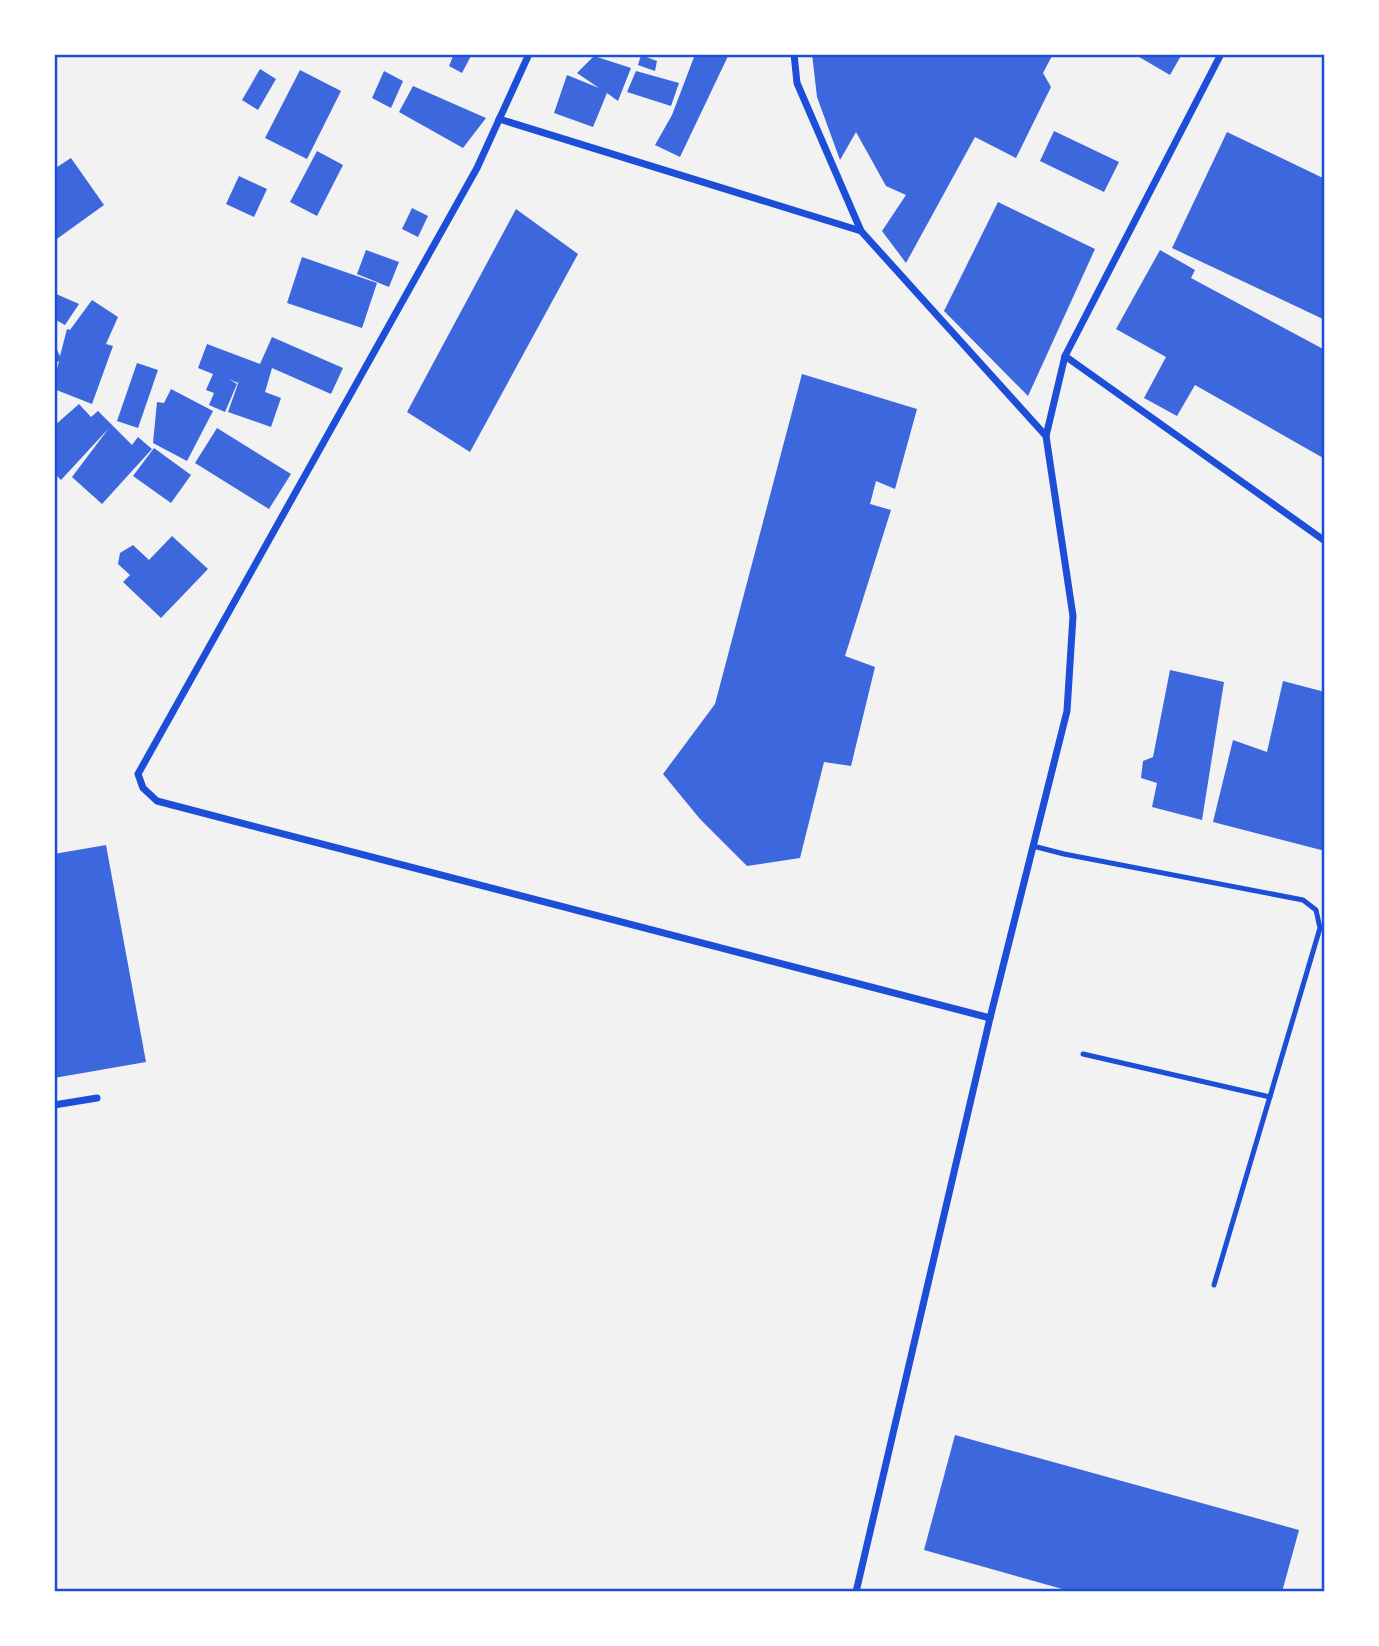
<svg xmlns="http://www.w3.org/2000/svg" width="1379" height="1646" font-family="'Noto Sans',sans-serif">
  <rect width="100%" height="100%" fill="#f2f2f2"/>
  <!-- building -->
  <g fill="#3d67dc">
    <path d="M454,54H472L462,73L449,66Z"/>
    <path d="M688,54H729L680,157L655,145L672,115L694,57Z"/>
    <path d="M812,54H1053L1043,73L1051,87L1016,158L975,137L906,263L882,231L906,195L886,186L856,132L840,160L817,97Z"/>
    <path d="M1134,54H1182L1170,75Z"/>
    <path d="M641,55L657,61L655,71L638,65Z"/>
    <path d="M594,56L631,68L618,101L607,93L593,127L554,113L567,75L599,88L577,73Z"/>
    <path d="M260,69L276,79L258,110L242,100Z"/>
    <path d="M300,70L341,91L307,159L265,138Z"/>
    <path d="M384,71L403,81L391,108L372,98Z"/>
    <path d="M636,71L679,83L671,106L627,92Z"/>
    <path d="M413,86L486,118L463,148L399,112Z"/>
    <path d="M1054,131L1119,162L1104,192L1040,161Z"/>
    <path d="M1227,132L1325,179V320L1172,248Z"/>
    <path d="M317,151L343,165L317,216L290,202Z"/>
    <path d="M71,158L104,205L54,241V169Z"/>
    <path d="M239,176L267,189L254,217L226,204Z"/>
    <path d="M998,202L1095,249L1028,396L944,311Z"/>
    <path d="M412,208L428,216L418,237L402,229Z"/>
    <path d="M516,209L578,254L470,452L407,412Z"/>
    <path d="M366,250L399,262L389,287L357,274Z"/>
    <path d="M1160,250L1195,270L1191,278L1325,350V459L1195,385L1177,416L1144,398L1166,357L1116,329Z"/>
    <path d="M302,257L377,283L362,328L287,303Z"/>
    <path d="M54,293L79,304L65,325L54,319Z"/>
    <path d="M92,300L118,317L106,344L113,346L92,404L54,389V380L59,361L54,364V344L60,356L67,329L70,330Z"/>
    <path d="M272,337L343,368L331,394L272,368L265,392L281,398L271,427L228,412L240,378L238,383L229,379L237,384L225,412L209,405L214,393L206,390L213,374L198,368L207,344L260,364Z"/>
    <path d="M137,363L158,370L138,428L117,421Z"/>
    <path d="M802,374L917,409L895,489L876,481L870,504L891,510L845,656L875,667L851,766L824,762L800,858L747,866L700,819L663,774L715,704Z"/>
    <path d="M171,389L213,411L187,461L153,443L157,402L164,403Z"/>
    <path d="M79,404L91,417L98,411L132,445L138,437L152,449L102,504L72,477L109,428L61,480L54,473V426Z"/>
    <path d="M217,428L291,474L269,509L195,463Z"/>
    <path d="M154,448L191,475L171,503L133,476Z"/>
    <path d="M172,536L208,569L161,618L123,582L130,575L118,564L120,553L133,545L149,560Z"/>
    <path d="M1170,670L1224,682L1202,820L1152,807L1157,783L1141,778L1143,761L1153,757Z"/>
    <path d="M1283,681L1325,692V851L1213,822L1233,740L1267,752Z"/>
    <path d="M106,845L146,1062L54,1078V854Z"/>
    <path d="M955,1435L1299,1530L1282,1592H1073L924,1550Z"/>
  </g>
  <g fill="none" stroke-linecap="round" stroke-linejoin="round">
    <!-- service -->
    <g stroke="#1d4ed8" stroke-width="5">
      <path d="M1033,846L1064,854L1303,900L1316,910L1320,928L1214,1285"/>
      <path d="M1083,1054L1270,1097"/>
    </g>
    <!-- minor -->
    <g stroke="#1d4ed8" stroke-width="7">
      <path d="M529,54L477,168L138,774L143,788L157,801L990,1018"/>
      <path d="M794,54L797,83L861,231L1046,436"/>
      <path d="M499,119L861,231"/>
      <path d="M1065,356L1325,541"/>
      <path d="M54,1105L97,1098"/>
      <path d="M856,1592L990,1018L1067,711L1073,616L1046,436L1065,356L1221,54"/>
    </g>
  </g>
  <!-- border -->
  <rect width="1379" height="1646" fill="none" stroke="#ffffff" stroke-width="112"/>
  <rect x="56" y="56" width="1267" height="1534" fill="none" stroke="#1d4ed8" stroke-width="2.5"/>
</svg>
